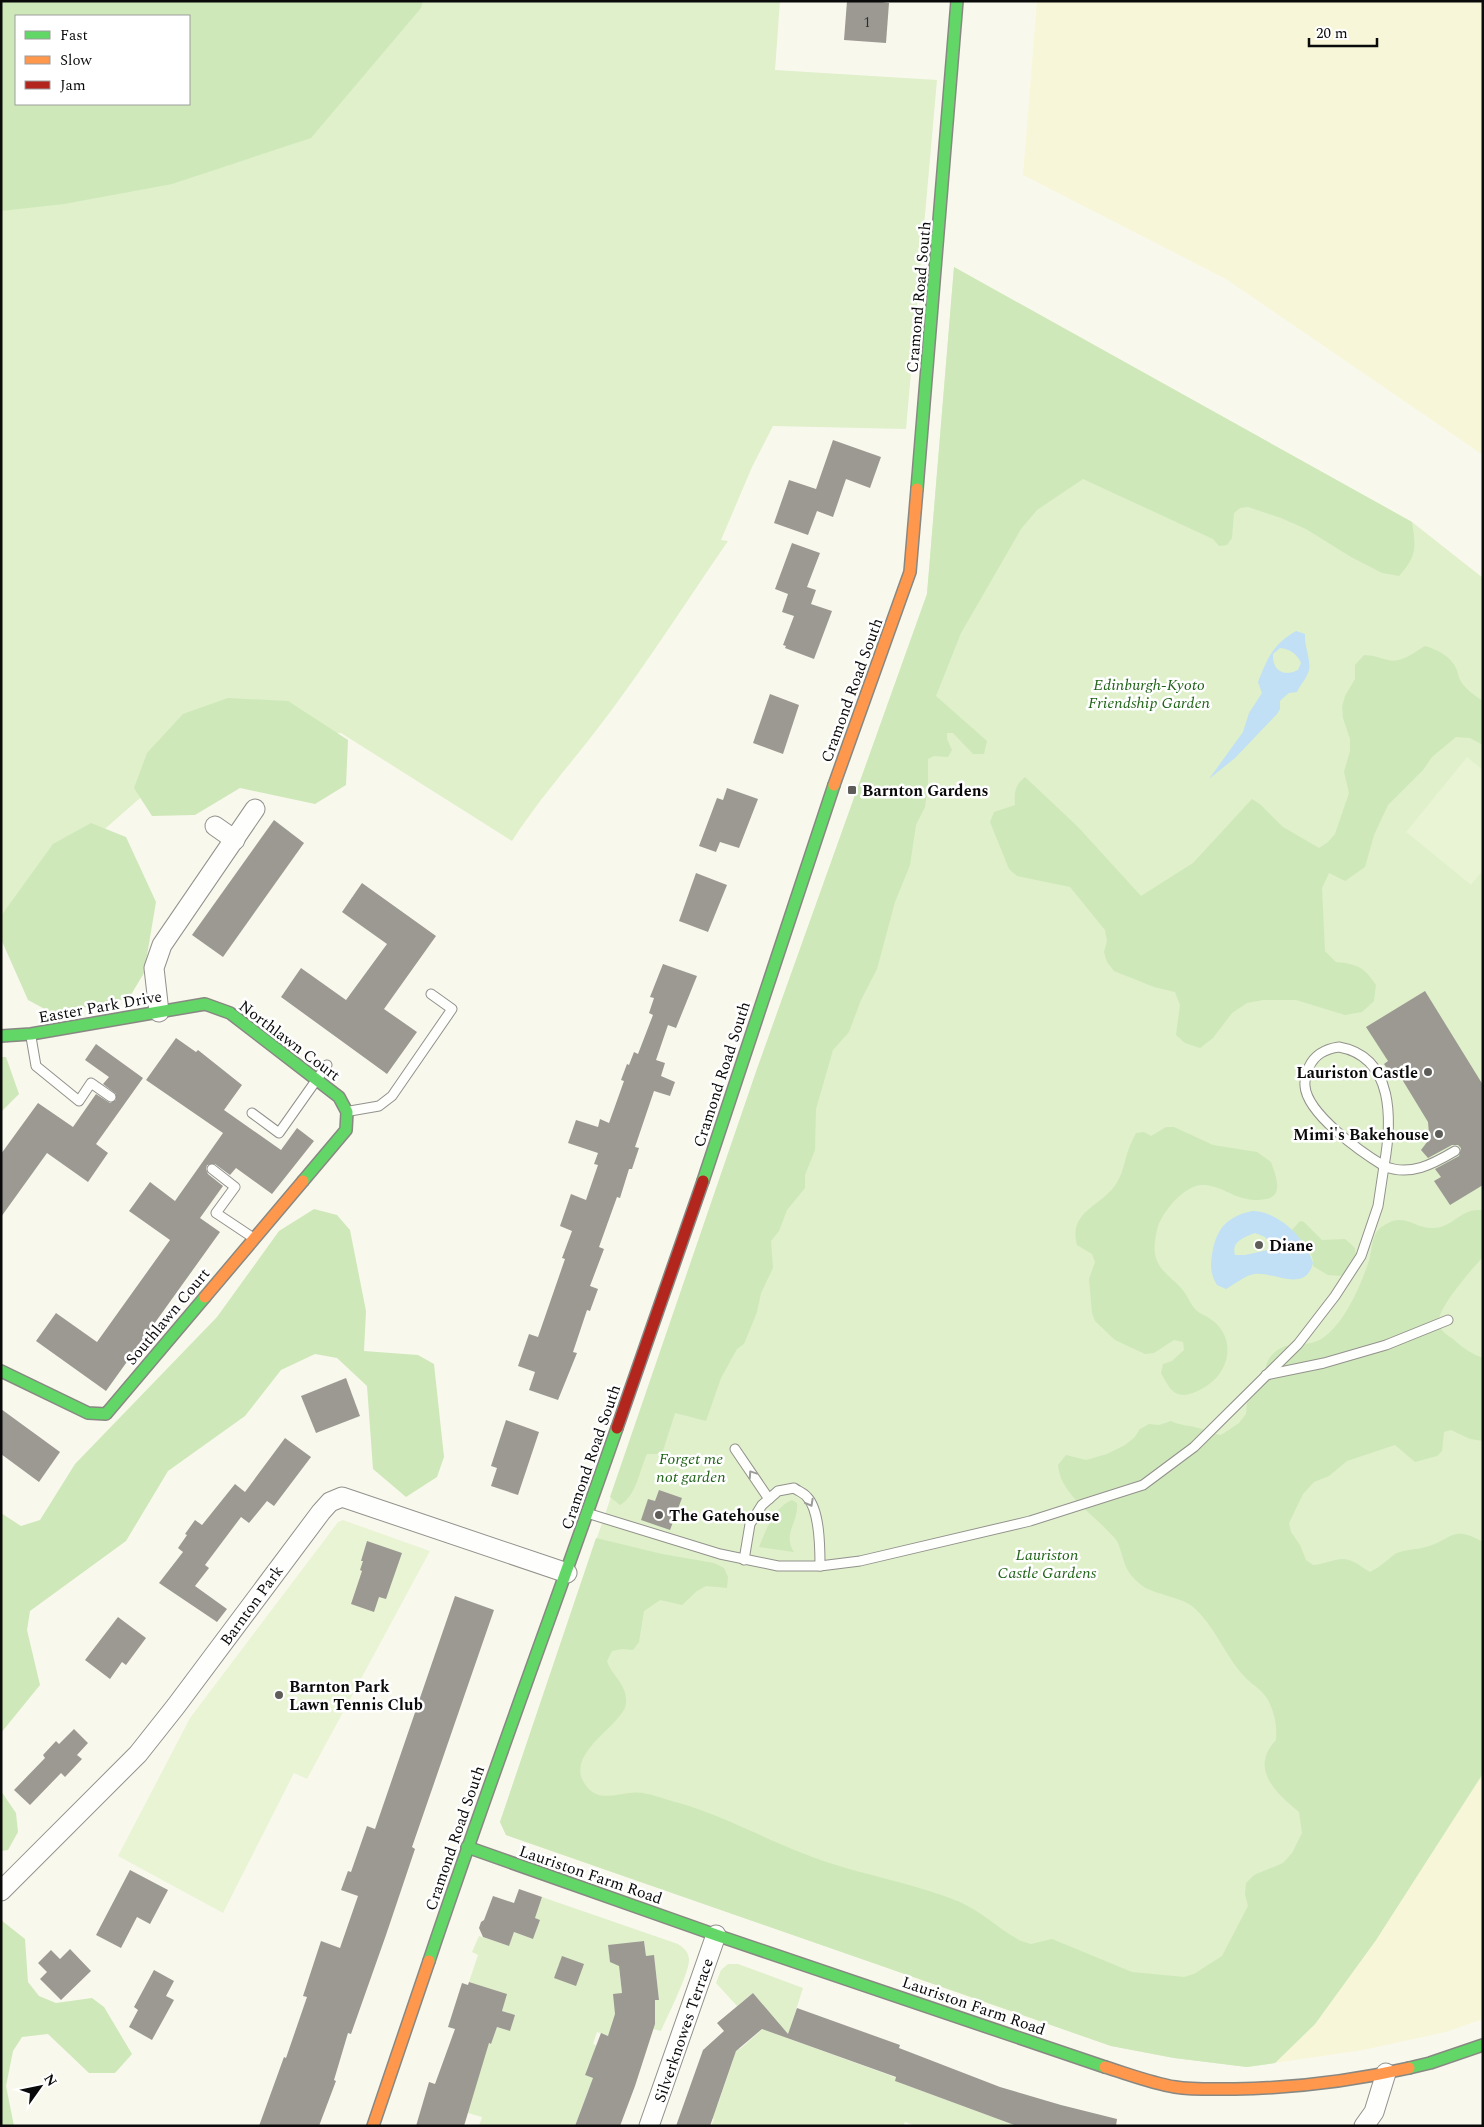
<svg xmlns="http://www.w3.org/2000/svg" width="1484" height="2127" font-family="Spectral,serif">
  <rect width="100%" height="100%" fill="#f9f8ed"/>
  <!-- farmland -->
  <g fill="#f7f6d8">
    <path d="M1037,1H1483V455L1226,279L1023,175Z"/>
    <path d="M1483,1773V2019L1446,2032L1363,2050L1275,2063L1315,2024Z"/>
  </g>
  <!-- green -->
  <g fill="#dff0cb" fill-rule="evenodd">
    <path d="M1,1H780L775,70L937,80L906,429L773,426L752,467L721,540L728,541C684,605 642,671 595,732C567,768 537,802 512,841L341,733L211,736L67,862L1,941ZM16,16H189V104H16Z"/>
    <path d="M954,267L1412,522L1483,578V1774L1376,1940L1315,2024L1275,2063L1247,2067L1174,2058L1111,2046L506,1835L500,1822L757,1069L927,594Z"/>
    <path d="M542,1897L678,1944C684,1948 688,1951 689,1959C690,1972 667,2017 661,2031L640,2026L608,2036L597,2032L593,2044L603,2048L588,2066L585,2075L601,2081L588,2091L575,2126H479L482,2117L468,2113L454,2032L491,2044L497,2027L510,2031L514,2015L502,2011L506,1994L469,1982L478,1955L472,1952L479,1936L509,1946L514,1932L533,1939L540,1920L535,1918ZM644,1941L646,1956H654L659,1999L655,2000V2024L641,2026L622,1993L618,1958L634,1942Z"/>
    <path d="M728,1964H738L803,1988L787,2038L889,2075L896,2078L895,2081L1017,2126H916L905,2122L903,2126H711L714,2119L708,2117L718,2104L733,2060L720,2055L736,2045L740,2049L774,2019L753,1993L737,2006L716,1983L721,1970Z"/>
  </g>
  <!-- forest -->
  <g fill="#cee8b9" fill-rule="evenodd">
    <path d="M1,1H423L421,8L311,138L172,184L64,204L1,211ZM189,16V104H16V16Z"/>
    <path d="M954,267L1412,522C1416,548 1417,556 1399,576L1382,573L1351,557L1306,529L1281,518L1248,507L1240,508L1234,513L1232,538L1227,545L1219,546L1213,539L1083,479L1037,510L1021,529L961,633L936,696L987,741L984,754H973L953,733H947V739L952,750L948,757L934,756L928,759V785L925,807L916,825L910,865L895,902L877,969L861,1000L849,1032L833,1050L816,1109L815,1150L805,1175V1188L787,1210L779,1231L771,1241L773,1268L761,1293L757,1312L744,1344L737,1349L721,1378L706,1421L675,1413L662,1454H647C639,1471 637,1495 620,1505L610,1497L757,1069L927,594Z"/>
    <path d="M1425,646C1438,650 1450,656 1456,668C1458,672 1458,676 1460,680C1465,689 1474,695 1483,701V745L1470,738L1456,737L1432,757L1423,770L1388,805L1374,835L1365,867L1345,881L1329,873L1322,888L1325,951L1336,962C1357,964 1364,967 1376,985L1374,1001L1362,1012L1345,1015L1296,1000H1263L1247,1003L1232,1013L1213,1038L1200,1048L1185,1043L1176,1035L1180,1005L1175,992L1154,987L1114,971L1107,962L1104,952L1107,941L1105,930L1070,887L1017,876L1009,869L990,822L994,812L1015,805C1014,792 1015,785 1025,777L1078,827L1141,896L1193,863L1252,799L1261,805L1283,827L1319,848L1328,842L1335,834L1349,793L1344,772L1350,751V739L1343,718L1342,707L1345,696L1355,679V665L1364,655C1373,655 1379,658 1388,660C1400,664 1415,652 1425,646Z"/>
    <path d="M228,698L288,701L348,740L346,785L315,804L240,788L195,815L152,816L134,788L147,753L183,714Z"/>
    <path d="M91,823L126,837L156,902L144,973L129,998L54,1014L28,1000L1,939V916L53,844Z"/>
    <path d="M1,1057H6L19,1094L1,1112Z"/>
    <path d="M1166,1127H1174L1213,1145L1257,1152L1271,1162C1275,1174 1285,1196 1266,1199C1237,1204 1226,1186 1204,1185C1186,1183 1163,1211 1158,1226C1155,1238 1152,1252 1158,1263C1163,1273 1174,1280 1181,1288C1187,1294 1190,1304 1196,1310C1200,1314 1205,1315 1209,1318C1231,1332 1233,1358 1217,1377C1210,1385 1195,1394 1184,1395C1171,1395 1167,1383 1161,1373L1163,1364L1172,1361L1184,1350L1183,1342L1174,1340L1154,1353L1145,1354L1115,1340L1095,1321L1092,1313L1089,1279L1095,1262L1092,1254L1077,1245C1068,1211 1101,1207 1116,1184C1123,1173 1124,1163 1128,1151C1130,1145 1133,1139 1136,1133L1144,1132L1151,1136Z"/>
    <path d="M314,1209L337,1215L350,1230L366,1311L364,1351L418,1355L434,1364L444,1457L437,1477L406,1497L373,1469L367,1386L337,1358L315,1354L281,1370L245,1416L168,1471L126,1541L30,1611L27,1630L40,1685L1,1733V1513L21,1526L40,1520L75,1464L217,1317L279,1231Z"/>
    <path d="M1483,1210V1257C1473,1268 1434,1311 1439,1325C1441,1331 1448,1336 1453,1339C1462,1347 1471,1354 1483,1358V1441L1470,1439L1451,1430L1444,1432L1442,1451L1437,1456L1415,1462L1395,1445L1347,1461L1329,1476L1314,1482L1303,1494L1289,1523L1291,1532L1300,1545L1306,1560L1313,1565C1324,1565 1338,1556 1349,1560C1356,1562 1363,1568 1370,1572C1380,1567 1387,1560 1395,1554C1404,1549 1416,1550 1426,1547C1452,1540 1451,1524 1483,1542V1773L1376,1940L1315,2024L1275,2063L1247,2067L1174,2058L1111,2046L506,1835L500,1822L596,1538L662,1554L714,1563L724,1568L728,1577L727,1588L706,1586L697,1591L682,1605L660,1600L644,1611L639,1642L633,1650L622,1649L612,1651L607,1661C612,1677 628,1684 626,1704C623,1724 570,1750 582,1779C596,1809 622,1789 643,1793C655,1795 667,1800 679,1803C721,1815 761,1837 802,1853C853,1874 909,1881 960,1902C982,1912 1000,1930 1021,1941L1031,1944L1052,1939L1132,1972L1184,1977L1194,1974L1222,1956L1248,1906L1245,1894L1246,1883L1254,1875L1283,1863L1292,1853L1302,1833L1299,1812C1276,1793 1249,1769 1276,1740C1277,1725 1275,1714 1268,1700C1262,1689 1252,1685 1244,1676C1225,1656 1214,1624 1192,1606C1178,1596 1151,1594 1140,1584C1122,1569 1125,1559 1117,1541C1114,1536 1108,1532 1104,1527C1087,1510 1060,1491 1058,1465L1066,1455L1086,1460L1107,1454L1125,1445L1134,1438L1140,1429L1149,1424L1159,1425L1171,1421C1180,1426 1189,1425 1198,1428C1207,1430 1212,1434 1221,1435L1239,1423L1246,1414L1247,1403L1267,1381C1262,1367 1269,1353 1283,1347C1286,1345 1291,1346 1294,1345C1308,1344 1319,1343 1329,1333C1347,1317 1360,1286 1368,1264C1373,1251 1370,1234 1383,1226C1405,1211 1413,1229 1434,1228C1447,1228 1456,1217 1468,1212C1472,1210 1478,1210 1483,1210Z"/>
    <path d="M1300,1221L1304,1222L1322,1240L1345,1239L1355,1248L1356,1256L1347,1270L1341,1276L1328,1275L1313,1266C1315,1252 1300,1240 1292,1230Z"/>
    <path d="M792,1500L797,1503C799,1522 782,1534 794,1552L759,1547C766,1530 774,1507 792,1500Z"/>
    <path d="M1,1791L16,1813L18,1832L8,1850L1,1851Z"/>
    <path d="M1,1920L25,1939L28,1982L39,1996L56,2003L92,1998L104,2007L132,2054L115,2073H89L48,2034L22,2037L13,2051L6,2086L14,2126H1Z"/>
  </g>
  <!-- pitch -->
  <g fill="#e9f4d5">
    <path d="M1467,757L1483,770V870L1471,885L1406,832Z"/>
    <path d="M343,1520L430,1551L307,1779L294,1773L223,1913L118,1856L190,1718L338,1522Z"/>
  </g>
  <!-- water -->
  <g fill="#c1dff5" fill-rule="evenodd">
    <path d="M1296,631L1305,634C1304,646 1311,659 1309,670C1307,678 1300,685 1297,692L1289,693L1283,698L1280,701V709L1277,714L1235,758L1209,779L1243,732L1249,713L1262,693L1258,682C1268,658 1272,645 1296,631ZM1280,648C1290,649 1297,654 1301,663L1298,670C1284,677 1272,671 1273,654Z"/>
    <path d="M1252,1211C1278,1211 1306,1238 1313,1263C1305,1294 1274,1271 1254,1274C1244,1276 1235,1284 1226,1289L1217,1285C1211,1275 1210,1267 1212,1255C1216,1229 1226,1217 1252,1211ZM1255,1233L1265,1237L1270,1243L1268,1250L1245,1255H1235C1231,1241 1245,1237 1255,1233Z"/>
  </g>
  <!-- building -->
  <g fill="#9c9993">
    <path d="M847,1H876L889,3L886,43L844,40Z"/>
    <path d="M833,440L881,457L870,488L846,479L833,517L817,511L808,535L774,523L789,480L816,489Z"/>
    <path d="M792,543L820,553L807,587L816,590L811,604L832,611L814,659L785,648L786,646L783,645L794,616L782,612L788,594L775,589Z"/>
    <path d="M770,694L799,705L783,754L753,743Z"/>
    <path d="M727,788L758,799L739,848L720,842L716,852L699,846L717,798L723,800Z"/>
    <path d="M274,820L304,843L223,957L192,935Z"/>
    <path d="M696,873L727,885L708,932L679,921Z"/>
    <path d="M362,883L436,936L384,1009L417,1032L387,1074L281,997L301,968L346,1000L387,944L342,912Z"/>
    <path d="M663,964L697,976L676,1028L668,1025L656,1060L665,1063L661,1076L675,1082L670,1096L654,1091L635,1147L639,1148L632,1169H629L620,1198L617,1197L599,1247L604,1249L590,1286L598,1289L590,1311L587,1310L573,1352L577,1353L558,1400L529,1390L535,1372L518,1366L529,1334L538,1337L565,1259L562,1258L572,1231L560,1226L571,1194L586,1200L598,1165L594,1164L598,1153L568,1143L576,1120L598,1127L600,1119L609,1123L624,1081L621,1080L627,1064L629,1065L634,1052L638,1054L653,1015L649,1013L654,998L650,997Z"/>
    <path d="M1425,991L1483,1085V1185L1450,1205L1434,1181L1441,1177L1435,1169L1459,1156L1461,1148L1458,1145H1452L1428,1158L1421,1150L1427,1142L1429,1134L1428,1122L1400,1076L1395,1080L1384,1064L1388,1061L1366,1027Z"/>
    <path d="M176,1038L196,1052L198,1050L242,1085L224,1110L281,1150L297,1128L314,1141L272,1194L236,1168L230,1175L215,1164L207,1165L206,1169L208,1174L223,1186L200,1218L220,1232L106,1391L36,1341L56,1313L97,1342L170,1240L129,1211L150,1182L175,1201L223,1133L146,1080Z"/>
    <path d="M96,1044L143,1078L96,1144L108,1153L88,1182L47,1153L1,1217V1154L38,1103L73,1127L96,1094L110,1103L116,1100V1094L103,1084L109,1077L85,1060Z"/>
    <path d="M346,1378L360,1416L316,1433L301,1396Z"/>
    <path d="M1,1409L60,1452L39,1482L1,1454Z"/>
    <path d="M506,1420L539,1432L518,1495L491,1486L497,1468L491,1466Z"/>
    <path d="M285,1438L311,1457L274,1506L267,1501L249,1523L241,1517L205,1565L209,1568L195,1586L227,1609L217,1622L159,1583L183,1552L178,1548L187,1535L185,1534L195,1520L202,1525L235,1484L245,1492Z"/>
    <path d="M659,1490L682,1498L670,1530L641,1520L648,1499L655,1501Z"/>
    <path d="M367,1541L402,1553L386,1599L379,1597L374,1612L351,1604L362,1571L360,1570L363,1561H361Z"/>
    <path d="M455,1596L494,1610L412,1847L415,1849L386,1935L351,2034L348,2033L334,2080L336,2081L319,2126H259L284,2057L286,2058L307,1997L303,1996L321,1941L340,1948L358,1896L341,1890L348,1871L351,1872L367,1826L375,1829Z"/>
    <path d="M118,1617L146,1638L126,1665L122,1662L110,1679L85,1660Z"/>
    <path d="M74,1729L88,1743L77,1755L82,1759L65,1777L61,1773L30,1805L14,1790L45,1758L43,1755L56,1741L59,1744Z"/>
    <path d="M130,1870L168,1890L150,1924L137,1917L121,1948L96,1935Z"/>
    <path d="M519,1889L542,1897L535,1918L540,1920L533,1939L514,1932L509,1946L483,1937L479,1928L481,1922L484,1920L493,1896L514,1903Z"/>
    <path d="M644,1941L646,1956L654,1955L659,2000H655V2024L635,2086L620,2126H575L593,2078L585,2075L601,2033L608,2036L615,2014L613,1994L622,1993L619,1966L610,1962L608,1945Z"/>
    <path d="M70,1949L91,1971L61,2000L40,1979L47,1972L38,1963L51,1950L60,1959Z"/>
    <path d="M562,1956L584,1964L576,1986L554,1978Z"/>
    <path d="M154,1970L174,1981L166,1996L174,2000L152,2040L129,2027L138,2010L134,2007Z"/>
    <path d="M469,1982L507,1994L502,2011L515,2015L510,2031L497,2027L491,2044L489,2043L464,2126H416L429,2082L435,2084L455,2029L448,2027L462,1983L468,1985Z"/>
    <path d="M753,1993L788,2034L797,2008L900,2045L899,2048L1000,2087L1061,2105L1117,2119L1116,2126H1017L895,2081L896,2077L762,2029L736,2051L710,2126H676L703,2050L724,2031L717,2023Z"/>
  </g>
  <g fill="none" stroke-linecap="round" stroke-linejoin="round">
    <!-- lane casing -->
    <g stroke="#92918c" stroke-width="11">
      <g id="lane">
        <path d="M31,1037L36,1066L79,1101L91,1083L111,1097"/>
        <path d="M1339,1047C1395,1057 1392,1122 1384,1166C1361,1152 1307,1114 1305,1086C1304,1080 1307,1073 1309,1067C1315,1054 1325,1049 1339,1047Z"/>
        <path d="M350,1111L379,1106L392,1096L452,1009L431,994"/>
        <path d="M252,1113L279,1133L327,1065"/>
        <path d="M212,1169L235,1187L216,1213L252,1237"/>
        <path d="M1266,1375L1324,1363L1386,1345L1448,1320"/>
        <path d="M735,1449L769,1499"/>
        <path d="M590,1514L720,1554L778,1566H820L860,1561L1030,1521L1143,1485L1194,1447L1298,1344L1335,1296L1361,1256L1378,1206L1384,1166C1410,1177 1433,1164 1455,1151"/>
        <path d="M744,1560L750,1524L762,1505L778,1491L794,1488C798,1491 804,1493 807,1497C820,1510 820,1548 820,1566"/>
      </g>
    </g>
    <!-- street casing -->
    <g stroke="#92918c" stroke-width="21">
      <g id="street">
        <path d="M215,826L235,840"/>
        <path d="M159,1012L154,968L162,945L255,809"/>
        <path d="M1,1891L138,1754L176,1706L321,1512L330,1502L342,1497L567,1573"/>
        <path d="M649,2126L716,1935"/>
        <path d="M1364,2126L1374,2112L1386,2073"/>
      </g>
    </g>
    <!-- fast casing -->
    <g stroke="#888883" stroke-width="14">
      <g id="fast">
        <path d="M917,489L957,1"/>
        <path d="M1,1036L31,1034L205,1004L230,1013L339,1097L347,1112L346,1130L303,1181"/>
        <path d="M703,1181L834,785"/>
        <path d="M1,1371L88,1413L106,1414L205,1297"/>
        <path d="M467,1847L716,1935L1105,2067"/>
        <path d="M429,1961C489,1782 555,1606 617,1428"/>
        <path d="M1409,2068L1430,2063L1483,2045"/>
      </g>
    </g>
    <!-- slow casing -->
    <g stroke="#888883" stroke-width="14">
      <g id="slow">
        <path d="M834,785L910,572L917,489"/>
        <path d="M205,1297L303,1181"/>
        <path d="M1105,2067C1128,2074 1151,2083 1175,2087C1194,2090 1216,2089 1235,2089C1294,2088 1352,2081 1409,2068"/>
        <path d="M373,2126L429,1961"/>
      </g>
    </g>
    <!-- jam casing -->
    <g stroke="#888883" stroke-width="14">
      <path id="jam" d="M617,1428L703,1181"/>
    </g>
    <!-- lane -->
    <use href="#lane" stroke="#fefefc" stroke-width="9"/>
    <!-- street -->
    <use href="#street" stroke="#fefefc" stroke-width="19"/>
    <!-- fast -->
    <use href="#fast" stroke="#63d668" stroke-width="11"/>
    <!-- slow -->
    <use href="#slow" stroke="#ff974d" stroke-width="11"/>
    <!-- jam -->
    <use href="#jam" stroke="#b3261e" stroke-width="11"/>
  </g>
  <!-- one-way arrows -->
  <defs><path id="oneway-chevron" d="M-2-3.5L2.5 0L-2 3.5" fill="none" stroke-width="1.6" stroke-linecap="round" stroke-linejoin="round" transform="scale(1.25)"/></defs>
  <g stroke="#9c9c9b">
    <use href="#oneway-chevron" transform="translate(752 1474) rotate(-124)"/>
    <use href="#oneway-chevron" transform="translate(810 1503) rotate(61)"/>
  </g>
  <!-- markers -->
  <g fill="#5e5d59" stroke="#fff" stroke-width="2">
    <rect x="847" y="785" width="10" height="10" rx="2.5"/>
    <circle cx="1428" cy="1072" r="5"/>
    <circle cx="1439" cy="1134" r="5"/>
    <circle cx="1259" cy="1245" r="5"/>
    <circle cx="659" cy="1515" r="5"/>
    <circle cx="279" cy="1695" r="5"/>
  </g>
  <g text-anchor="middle" stroke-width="5" stroke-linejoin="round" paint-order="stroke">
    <!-- number labels -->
    <g font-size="14" fill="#2e2e2c">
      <text x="867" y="27">1</text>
    </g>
    <!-- street labels -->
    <g font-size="16" fill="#0a0a0a" stroke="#fff">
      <text transform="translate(918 297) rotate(-85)" y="6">Cramond Road South</text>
      <text transform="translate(851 690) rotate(-70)" y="6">Cramond Road South</text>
      <text transform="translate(100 1006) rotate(-10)" y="6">Easter Park Drive</text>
      <text transform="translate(290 1040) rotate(37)" y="6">Northlawn Court</text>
      <text transform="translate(721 1074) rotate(-72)" y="6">Cramond Road South</text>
      <text transform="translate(167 1316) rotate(-50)" y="6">Southlawn Court</text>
      <text transform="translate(590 1457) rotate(-71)" y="6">Cramond Road South</text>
      <text transform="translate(251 1605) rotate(-54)" y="6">Barnton Park</text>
      <text transform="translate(454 1838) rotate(-71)" y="6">Cramond Road South</text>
      <text transform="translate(591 1874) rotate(19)" y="6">Lauriston Farm Road</text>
      <text transform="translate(974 2005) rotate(19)" y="6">Lauriston Farm Road</text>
      <text transform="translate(683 2030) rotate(-71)" y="6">Silverknowes Terrace</text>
    </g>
    <!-- park labels -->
    <g font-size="16" font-style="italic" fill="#216319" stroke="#fff">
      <text x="1149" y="690">Edinburgh-Kyoto<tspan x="1149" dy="18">Friendship Garden</tspan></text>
      <text x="691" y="1464">Forget me<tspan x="691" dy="18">not garden</tspan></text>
      <text x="1047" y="1560">Lauriston<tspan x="1047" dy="18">Castle Gardens</tspan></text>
    </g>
    <!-- poi labels -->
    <g font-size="16" font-weight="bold" fill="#0a0a0a" stroke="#fff" text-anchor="start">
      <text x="862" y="796">Barnton Gardens</text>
      <text x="1418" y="1078" text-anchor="end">Lauriston Castle</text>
      <text x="1429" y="1140" text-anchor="end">Mimi's Bakehouse</text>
      <text x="1269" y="1251">Diane</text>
      <text x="669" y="1521">The Gatehouse</text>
      <text x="289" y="1692">Barnton Park<tspan x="289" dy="18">Lawn Tennis Club</tspan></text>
    </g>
  </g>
  <!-- border -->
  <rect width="1484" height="2127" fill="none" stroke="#0a0a0a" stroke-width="5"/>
  <!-- legend -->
  <rect x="15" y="15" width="175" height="90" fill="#ffffff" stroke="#9d9d9d"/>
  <rect x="25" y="31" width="25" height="8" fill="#63d668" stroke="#9d9d9d"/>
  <text x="60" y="40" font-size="15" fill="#0a0a0a">Fast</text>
  <rect x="25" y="56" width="25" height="8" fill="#ff974d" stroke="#9d9d9d"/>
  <text x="60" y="65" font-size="15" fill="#0a0a0a">Slow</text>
  <rect x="25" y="81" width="25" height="8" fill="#b3261e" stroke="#9d9d9d"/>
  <text x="60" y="90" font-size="15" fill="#0a0a0a">Jam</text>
  <!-- north arrow -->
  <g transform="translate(40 2087) rotate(57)" stroke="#ffffff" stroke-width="4" paint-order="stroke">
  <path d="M0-4L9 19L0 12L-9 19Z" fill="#0a0a0a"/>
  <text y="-8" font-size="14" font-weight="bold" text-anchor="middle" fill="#0a0a0a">N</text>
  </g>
  <!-- scale -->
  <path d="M1309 38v8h68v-8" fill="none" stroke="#0a0a0a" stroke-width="2.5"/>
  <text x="1316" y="38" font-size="15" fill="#0a0a0a" stroke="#ffffff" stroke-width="4" paint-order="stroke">20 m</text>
</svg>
